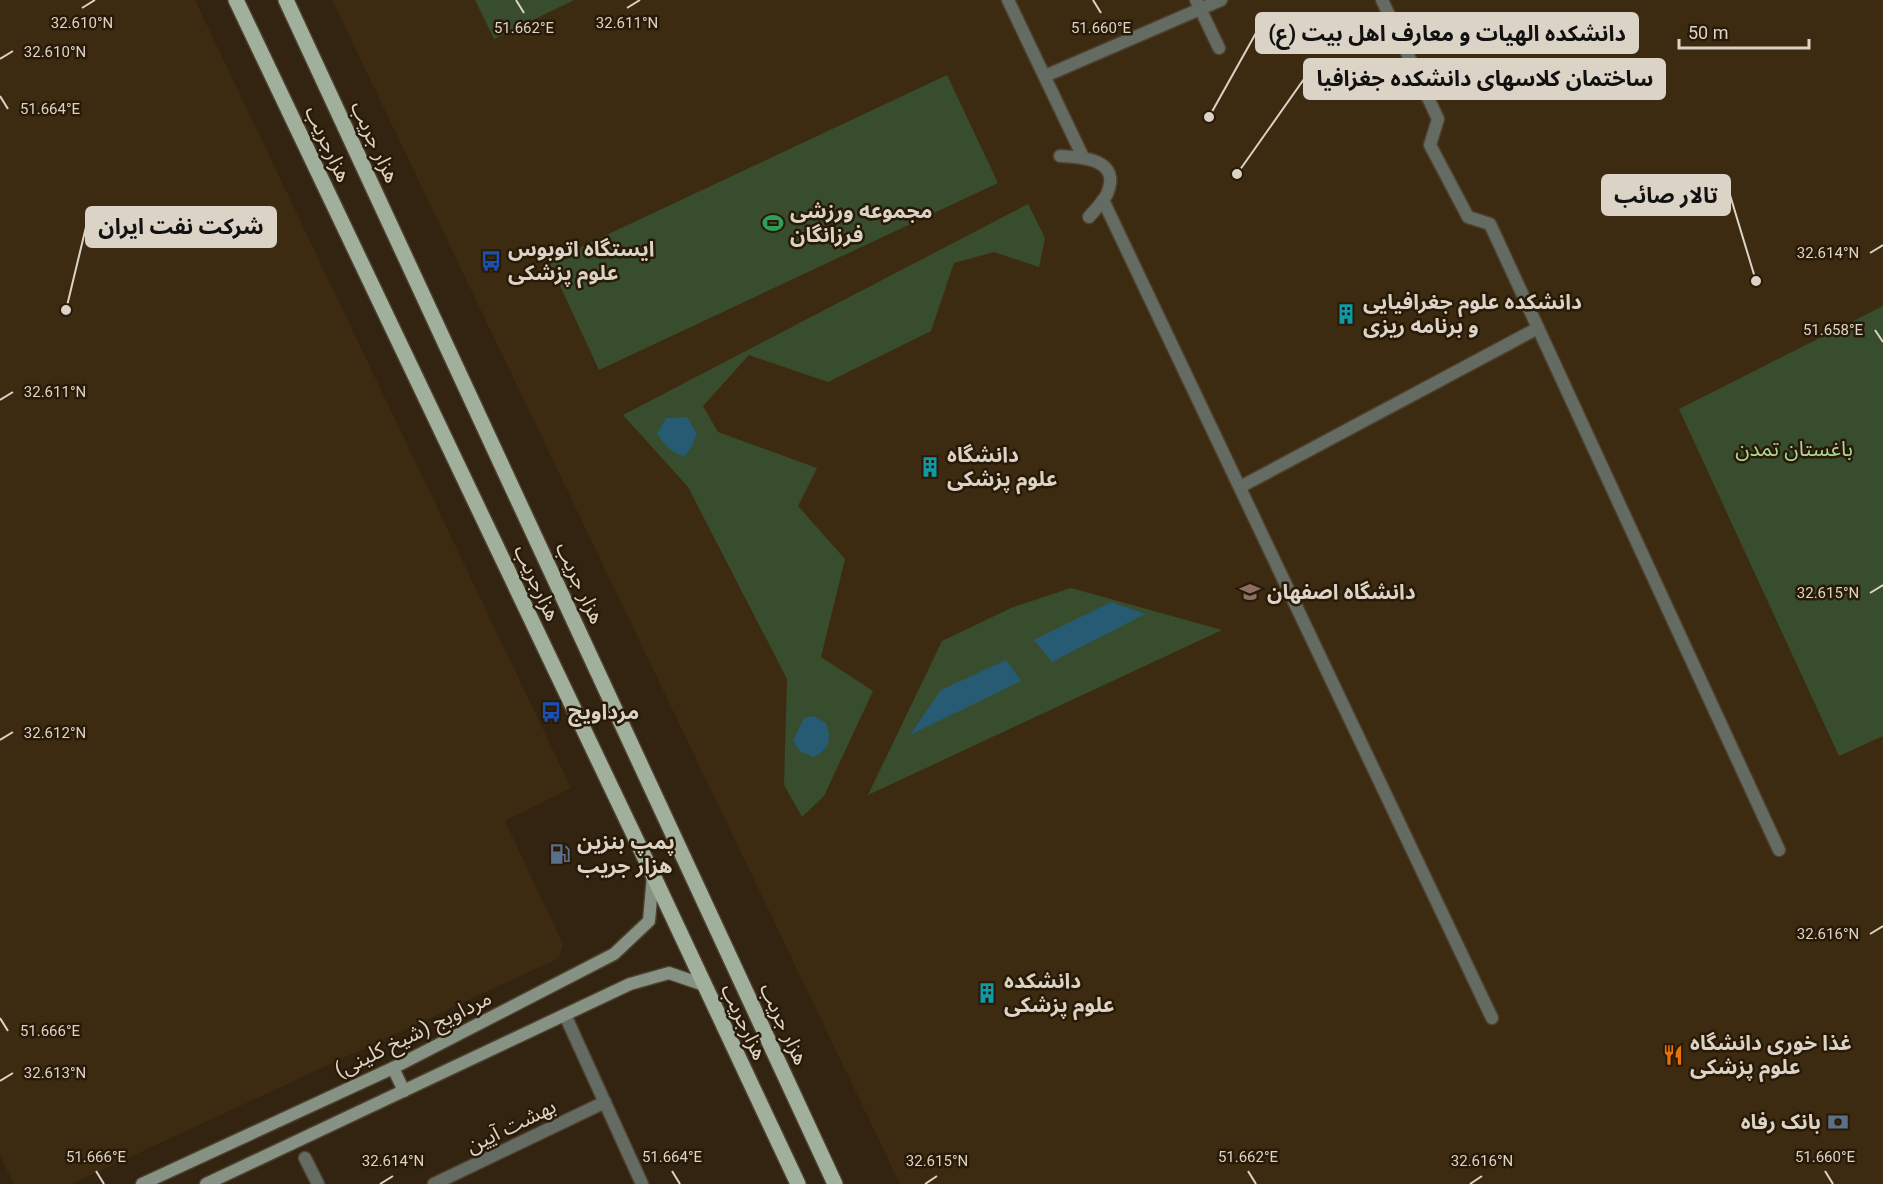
<svg xmlns="http://www.w3.org/2000/svg" width="1883" height="1184" font-family="Roboto,'Noto Sans Arabic',sans-serif">
  <rect width="100%" height="100%" fill="#322410"/>
  <!-- built -->
  <g fill="#3d2b11">
    <path d="M0,0H195L571,788L505,821L563,944L559,958L72,1184H14L0,1156Z"/>
    <path d="M332,0H1883V1184H900Z"/>
  </g>
  <!-- green -->
  <g fill="#374d2d">
    <path d="M475,0H574L494,39Z"/>
    <path d="M947,75L998,183L599,370L549,262Z"/>
    <path d="M1028,204L1045,238L1039,267L994,252L954,263L931,331L828,382L749,355L703,406L718,432L817,468L798,506L845,559L821,657L873,691L824,796L802,817L784,785L787,679L688,487L623,415Z"/>
    <path d="M1883,306V736L1839,756L1679,409Z"/>
    <path d="M1071,588L1222,630L868,795L942,641L1011,608Z"/>
  </g>
  <!-- water -->
  <g fill="#265b73">
    <path d="M687,417L697,434L692,446L684,457L669,449L657,434L666,418Z"/>
    <path d="M1111,602L1145,614L1052,662L1034,640Z"/>
    <path d="M1006,660L1021,681L910,735L941,690Z"/>
    <path d="M814,716L826,723C832,740 830,749 813,757L800,751L793,741L804,718Z"/>
  </g>
  <g fill="none" stroke-linecap="round" stroke-linejoin="round">
    <!-- pedestrian casing -->
    <g stroke="#4d402d" stroke-width="15">
      <g id="pedestrian">
        <path d="M1008,0L1083,157"/>
        <path d="M1196,0L1219,48"/>
        <path d="M1382,0L1438,119L1430,145L1468,217L1490,224L1779,850"/>
        <path d="M1045,76L1221,0"/>
        <path d="M1060,156C1082,157 1122,159 1107,194C1103,202 1095,210 1089,217"/>
        <path d="M1103,200L1492,1018"/>
        <path d="M1240,487L1538,328"/>
      </g>
    </g>
    <!-- minor casing -->
    <g stroke="#4d402d" stroke-width="15">
      <g id="minor">
        <path d="M565,1015L642,1184"/>
        <path d="M305,1158L318,1184"/>
        <path d="M434,1184L605,1102"/>
      </g>
    </g>
    <!-- secondary casing -->
    <g stroke="#4d402d" stroke-width="15">
      <g id="secondary">
        <path d="M393,1068L404,1091"/>
        <path d="M142,1184L393,1068L614,954L649,921L653,875"/>
        <path d="M206,1184L630,984L669,973L704,985"/>
      </g>
    </g>
    <!-- primary casing -->
    <g stroke="#4d402d" stroke-width="18">
      <g id="primary">
        <path d="M236,0L653,875L798,1184"/>
        <path d="M286,0L835,1184"/>
      </g>
    </g>
    <!-- pedestrian -->
    <use href="#pedestrian" stroke="#646b62" stroke-width="12"/>
    <!-- minor -->
    <use href="#minor" stroke="#646b62" stroke-width="12"/>
    <!-- secondary -->
    <use href="#secondary" stroke="#869283" stroke-width="12"/>
    <!-- primary -->
    <use href="#primary" stroke="#a0b09d" stroke-width="15"/>
  </g>
  <!-- ticks -->
  <path fill="none" stroke="#dcd3c7" stroke-width="2" d="M516,0L524,13M1093,0L1101,13M82,8L95,0M627,8L640,0M0,59L13,51M0,96L8,109M1870,253L1883,245M1875,330L1883,342M0,400L13,392M1870,593L1883,585M0,740L13,732M1870,934L1883,926M0,1018L8,1031M0,1081L13,1073M96,1171L104,1184M672,1171L680,1184M1248,1171L1256,1184M1825,1171L1833,1184M380,1184L393,1176M925,1184L937,1176M1470,1184L1482,1176"/>
  <!-- icons -->
  <defs>
    <g id="stadium-bare" transform="scale(1.62)"><path d="M0-5a6.5 5 0 1 0 0 10a6.5 5 0 1 0 0-10ZM-3.5-1.8h7v3.6h-7Z" fill="#2e9e5b" stroke="#281a07" stroke-width="2.5" paint-order="stroke"/></g>
    <g id="bus-bare" transform="scale(1.62)"><path d="M-5-6H5V4H4V6H2V4H-2V6H-4V4H-5ZM-3.5-4V0h7V-4ZM-3.5 1.2v1.5H-2V1.2ZM2 1.2v1.5H3.5V1.2Z" fill="#1a4fb4" stroke="#281a07" stroke-width="2.5" paint-order="stroke"/></g>
    <g id="building-bare" transform="scale(1.62)"><path d="M-4-6H4V6H1V3H-1V6H-4ZM-2.5-4.3h1.7v1.8h-1.7ZM.8-4.3h1.7v1.8H.8ZM-2.5-1h1.7V.8h-1.7ZM.8-1h1.7V.8H.8Z" fill="#0f9aa8" stroke="#281a07" stroke-width="2.5" paint-order="stroke"/></g>
    <g id="university-bare" transform="scale(1.62)"><path d="M0-5L7-2L0 1L-7-2ZM-4 1L0 2.5L4 1V4Q0 6-4 4Z" fill="#8d6e63" stroke="#281a07" stroke-width="2.5" paint-order="stroke"/></g>
    <g id="fuel-bare" transform="scale(1.62)"><path d="M-5.5-6h7V0h2V4h1.3V-2.5L3-4.5l.8-.8L6-3V5H2.5V1h-1V6h-7ZM-4.2-4.7v3.2H.2V-4.7Z" fill="#5c6f8a" stroke="#281a07" stroke-width="2.5" paint-order="stroke"/></g>
    <g id="restaurant-bare" transform="scale(1.62)"><path d="M-5-6h1v4h1v-4h1v4h1v-4h1v5L-1.5 .5V6h-2V.5L-5-1ZM5-6V6H3V1.5H1.5Q1.5-4 5-6Z" fill="#e8710a" stroke="#281a07" stroke-width="2.5" paint-order="stroke"/></g>
    <g id="bank-bare" transform="scale(1.62)"><path d="M-6-4H6V4H-6ZM0-2.3a2.3 2.3 0 1 0 0 4.6a2.3 2.3 0 1 0 0-4.6Z" fill="#5c6f8a" stroke="#281a07" stroke-width="2.5" paint-order="stroke"/></g>
  </defs>
  <g fill-rule="evenodd">
    <use href="#stadium-bare" x="773" y="223"/>
    <use href="#bus-bare" x="491" y="261"/>
    <use href="#building-bare" x="1346" y="314"/>
    <use href="#building-bare" x="930" y="467"/>
    <use href="#university-bare" x="1250" y="592"/>
    <use href="#bus-bare" x="551" y="712"/>
    <use href="#fuel-bare" x="560" y="854"/>
    <use href="#building-bare" x="987" y="993"/>
    <use href="#restaurant-bare" x="1673" y="1055"/>
    <use href="#bank-bare" x="1838" y="1122"/>
  </g>
  <g text-anchor="middle" stroke-width="5" stroke-linejoin="round" paint-order="stroke">
    <!-- street labels -->
    <g font-size="21" fill="#dcd3c7" stroke="#281a07">
      <text transform="translate(375 142) rotate(65)" y="7">هزار جریب</text>
      <text transform="translate(328 144) rotate(65)" y="7">هزارجریب</text>
      <text transform="translate(537 583) rotate(65)" y="7">هزارجریب</text>
      <text transform="translate(580 583) rotate(65)" y="7">هزار جریب</text>
      <text transform="translate(744 1022) rotate(65)" y="7">هزارجریب</text>
      <text transform="translate(784 1024) rotate(65)" y="7">هزار جریب</text>
      <text transform="translate(413 1034) rotate(-26)" y="7">مرداویج (شیخ کلینی)</text>
      <text transform="translate(511 1126) rotate(-26)" y="7">بهشت آیین</text>
    </g>
    <!-- poi labels -->
    <g font-size="21" font-weight="bold" fill="#dcd3c7" stroke="#281a07" text-anchor="start">
      <text x="790" y="218">مجموعه ورزشی<tspan x="790" dy="24">فرزانگان</tspan></text>
      <text x="508" y="256">ایستگاه اتوبوس<tspan x="508" dy="24">علوم پزشکی</tspan></text>
      <text x="1363" y="309">دانشکده علوم جغرافیایی<tspan x="1363" dy="24">و برنامه ریزی</tspan></text>
      <text x="947" y="462">دانشگاه<tspan x="947" dy="24">علوم پزشکی</tspan></text>
      <text x="1267" y="599">دانشگاه اصفهان</text>
      <text x="568" y="719">مرداویج</text>
      <text x="577" y="849">پمپ بنزین<tspan x="577" dy="24">هزار جریب</tspan></text>
      <text x="1004" y="988">دانشکده<tspan x="1004" dy="24">علوم پزشکی</tspan></text>
      <text x="1690" y="1050">غذا خوری دانشگاه<tspan x="1690" dy="24">علوم پزشکی</tspan></text>
      <text x="1821" y="1129" text-anchor="end">بانک رفاه</text>
    </g>
    <!-- park labels -->
    <g font-size="21" fill="#abd898" stroke="#281a07">
      <text x="1794" y="456">باغستان تمدن</text>
    </g>
  </g>
  <g font-size="15" text-anchor="middle" fill="#dcd3c7" stroke="#281a07" stroke-width="5" stroke-linejoin="round" paint-order="stroke">
    <text x="82" y="28">32.610°N</text>
    <text x="627" y="28">32.611°N</text>
    <text x="524" y="33">51.662°E</text>
    <text x="1101" y="33">51.660°E</text>
    <text x="55" y="57">32.610°N</text>
    <text x="50" y="114">51.664°E</text>
    <text x="1828" y="258">32.614°N</text>
    <text x="1833" y="335">51.658°E</text>
    <text x="55" y="397">32.611°N</text>
    <text x="1828" y="598">32.615°N</text>
    <text x="55" y="738">32.612°N</text>
    <text x="1828" y="939">32.616°N</text>
    <text x="50" y="1036">51.666°E</text>
    <text x="55" y="1078">32.613°N</text>
    <text x="96" y="1162">51.666°E</text>
    <text x="672" y="1162">51.664°E</text>
    <text x="1248" y="1162">51.662°E</text>
    <text x="1825" y="1162">51.660°E</text>
    <text x="393" y="1166">32.614°N</text>
    <text x="937" y="1166">32.615°N</text>
    <text x="1482" y="1166">32.616°N</text>
  </g>
  <!-- callouts -->
  <path fill="none" stroke="#dcd3c7" stroke-width="2" d="M1209 117L1256 33M1237 174L1304 79M1756 281L1730 195M66 310L86 227"/>
  <g fill="#dcd3c7" stroke="#281a07" stroke-width="2">
    <circle cx="1209" cy="117" r="6"/>
    <circle cx="1237" cy="174" r="6"/>
    <circle cx="1756" cy="281" r="6"/>
    <circle cx="66" cy="310" r="6"/>
  </g>
  <g fill="#dcd3c7" stroke="#dcd3c7" stroke-width="2">
    <rect x="1256" y="13" width="382" height="40" rx="6"/>
    <rect x="1304" y="59" width="361" height="40" rx="6"/>
    <rect x="1602" y="175" width="128" height="40" rx="6"/>
    <rect x="86" y="207" width="190" height="40" rx="6"/>
  </g>
  <g font-size="22" text-anchor="middle" font-weight="bold" fill="#111">
    <text x="1447" y="41">دانشکده الهیات و معارف اهل بیت (ع)</text>
    <text x="1485" y="86">ساختمان کلاسهای دانشکده جغزافیا</text>
    <text x="1666" y="203">تالار صائب</text>
    <text x="181" y="234">شرکت نفت ایران</text>
  </g>
  <!-- scale -->
  <path d="M1679 39v9h130v-9" fill="none" stroke="#dcd3c7" stroke-width="3"/>
  <text x="1688" y="39" font-size="18" fill="#dcd3c7" stroke="#281a07" stroke-width="4.5" paint-order="stroke">50 m</text>
</svg>
